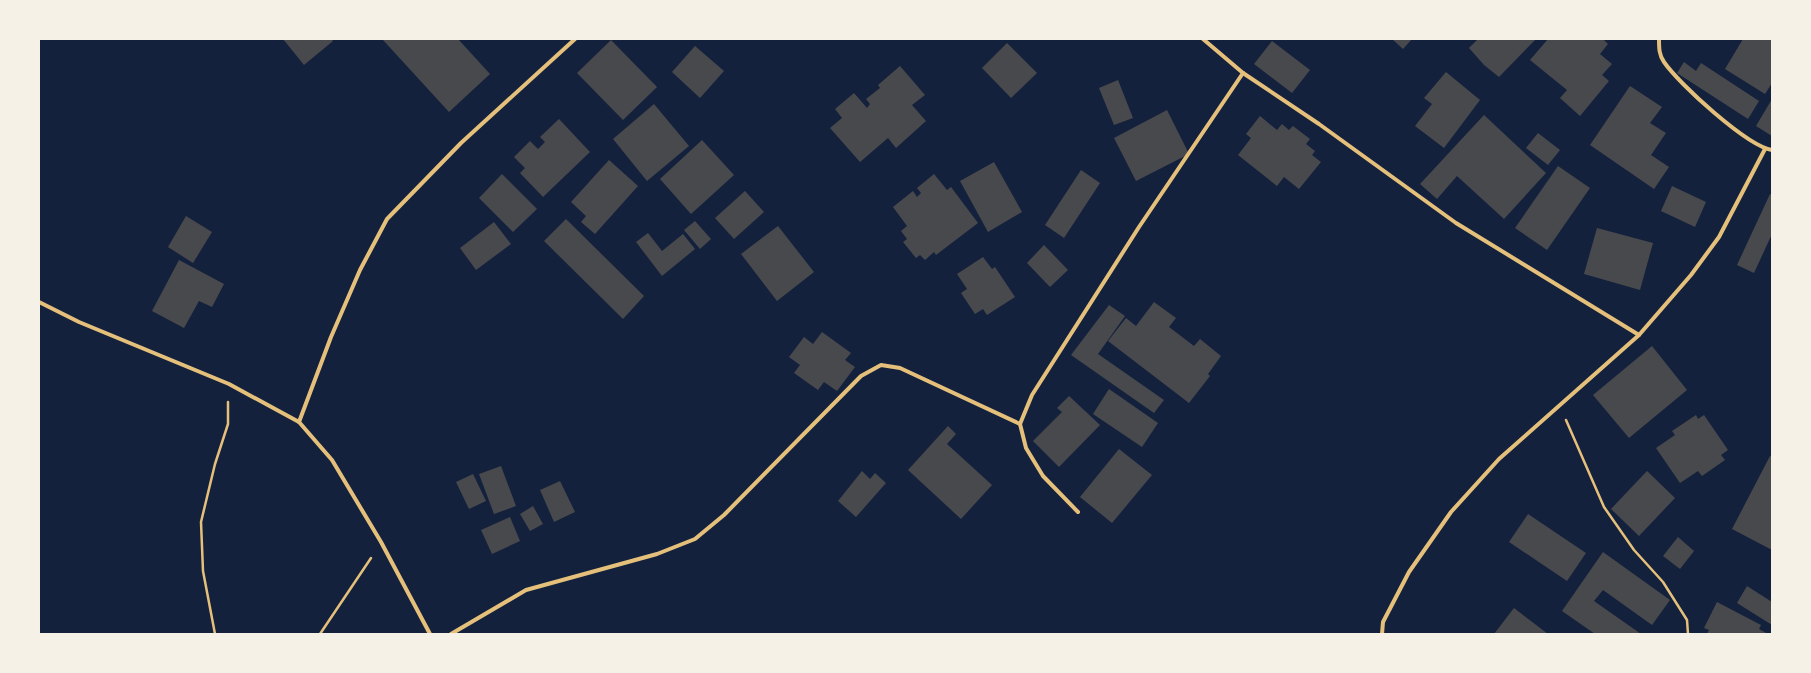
<svg xmlns="http://www.w3.org/2000/svg" width="1811" height="673" font-family="'PT Sans Narrow',sans-serif">
  <rect width="100%" height="100%" fill="#14213d"/>
  <!-- building -->
  <g fill="#48494c">
    <path d="M283,39H331L333,41L304,65Z"/>
    <path d="M384,39H458L490,74L449,112L383,40Z"/>
    <path d="M1392,39H1412L1403,49Z"/>
    <path d="M1478,39H1536L1499,77L1484,65L1469,48Z"/>
    <path d="M1548,39H1603L1608,44L1600,54L1612,64L1602,75L1609,81L1580,116L1560,98L1567,90L1530,60Z"/>
    <path d="M1743,39H1772V83L1765,94L1725,69Z"/>
    <path d="M611,40L657,87L623,120L577,73Z"/>
    <path d="M1272,41L1310,70L1292,93L1254,64Z"/>
    <path d="M1007,43L1037,73L1011,98L982,68Z"/>
    <path d="M695,46L724,71L700,98L672,72Z"/>
    <path d="M1684,62L1696,71L1701,63L1759,101L1748,119L1677,73Z"/>
    <path d="M900,66L925,95L912,105L926,121L896,148L888,138L860,162L830,128L842,118L835,109L854,93L867,108L870,104L866,99L880,88L878,85Z"/>
    <path d="M1446,72L1480,100L1444,148L1415,126L1432,104L1424,98Z"/>
    <path d="M1118,80L1133,118L1114,125L1099,88Z"/>
    <path d="M1630,86L1662,107L1650,123L1666,133L1651,155L1669,167L1654,189L1590,145Z"/>
    <path d="M1772,99V136L1756,126Z"/>
    <path d="M654,104L689,146L647,181L613,139Z"/>
    <path d="M1167,110L1189,154L1136,181L1114,138Z"/>
    <path d="M1484,115L1546,173L1504,219L1457,176L1437,199L1420,184Z"/>
    <path d="M1260,116L1277,130L1282,124L1289,130L1293,126L1310,139L1306,144L1315,151L1312,155L1321,162L1299,189L1284,177L1277,186L1238,155L1251,138L1246,134Z"/>
    <path d="M559,119L590,152L543,197L520,173L525,168L514,157L530,141L538,149L545,142L540,137Z"/>
    <path d="M1538,133L1560,150L1548,165L1526,148Z"/>
    <path d="M702,140L734,175L691,214L660,179Z"/>
    <path d="M609,160L638,186L595,234L581,222L586,216L571,202Z"/>
    <path d="M994,162L1022,212L988,232L960,181Z"/>
    <path d="M1558,166L1590,188L1547,250L1515,228Z"/>
    <path d="M1081,170L1100,183L1064,238L1045,225Z"/>
    <path d="M502,174L537,209L513,232L479,198Z"/>
    <path d="M934,174L947,190L951,187L978,223L936,255L934,252L925,260L920,255L916,258L903,242L907,239L901,231L907,226L893,207L913,191L917,197L921,193L917,188Z"/>
    <path d="M1672,186L1706,202L1695,227L1661,211Z"/>
    <path d="M745,191L764,212L734,239L715,218Z"/>
    <path d="M1770,194L1772,195V234L1754,273L1737,265Z"/>
    <path d="M186,216L212,232L193,263L168,247Z"/>
    <path d="M566,219L644,296L623,319L544,241Z"/>
    <path d="M695,221L711,239L700,249L684,230Z"/>
    <path d="M494,222L511,244L476,270L460,248Z"/>
    <path d="M778,226L814,272L777,301L741,254Z"/>
    <path d="M1597,228L1653,243L1640,290L1584,274Z"/>
    <path d="M648,233L662,251L683,234L695,249L662,276L636,242Z"/>
    <path d="M1044,245L1068,270L1050,287L1027,263Z"/>
    <path d="M983,257L992,269L995,267L1015,297L987,315L983,309L975,314L961,293L967,289L957,274Z"/>
    <path d="M179,260L224,284L212,307L199,301L184,328L152,311Z"/>
    <path d="M1154,302L1176,318L1169,327L1194,346L1200,339L1221,356L1208,374L1210,376L1189,403L1108,341L1126,318L1136,326Z"/>
    <path d="M1109,305L1125,316L1098,354L1164,400L1154,413L1071,355Z"/>
    <path d="M822,332L851,353L845,360L855,367L837,391L824,382L818,390L794,373L800,365L789,357L804,337L813,344Z"/>
    <path d="M1652,346L1687,390L1629,438L1593,395Z"/>
    <path d="M1109,389L1158,423L1142,447L1093,414Z"/>
    <path d="M1069,396L1100,425L1059,467L1033,441L1062,412L1057,408Z"/>
    <path d="M1696,415L1698,419L1704,415L1728,450L1721,455L1725,460L1702,476L1698,471L1680,483L1656,448L1675,435L1672,431Z"/>
    <path d="M948,426L956,434L947,444L992,485L961,519L908,470Z"/>
    <path d="M1119,449L1152,475L1112,523L1080,497Z"/>
    <path d="M1770,456L1772,457V550L1732,529Z"/>
    <path d="M501,466L516,506L494,514L479,474Z"/>
    <path d="M862,471L870,479L875,473L886,483L856,517L838,501Z"/>
    <path d="M1647,471L1675,498L1639,536L1611,509Z"/>
    <path d="M473,474L486,501L469,509L456,482Z"/>
    <path d="M560,481L575,512L554,522L540,490Z"/>
    <path d="M533,506L543,524L530,531L520,514Z"/>
    <path d="M1528,514L1586,553L1567,581L1509,542Z"/>
    <path d="M510,517L520,541L492,554L481,530Z"/>
    <path d="M1678,537L1694,551L1680,569L1663,556Z"/>
    <path d="M1603,552L1670,600L1652,625L1603,590L1594,601L1641,634H1595L1562,611Z"/>
    <path d="M1747,586L1772,602V625L1737,603Z"/>
    <path d="M1717,602L1761,625L1759,629L1768,634H1707L1709,630L1704,628Z"/>
    <path d="M1514,608L1548,634H1494Z"/>
  </g>
  <g fill="none" stroke-linecap="round" stroke-linejoin="round">
    <!-- path -->
    <g stroke="#e5c07b" stroke-width="2.5">
      <path d="M1566,420L1604,507L1634,550L1663,582L1687,620L1688,634"/>
      <path d="M215,634L203,571L201,522L215,464L228,424V402"/>
      <path d="M320,634L371,558"/>
    </g>
    <!-- minor -->
    <g stroke="#e5c07b" stroke-width="4">
      <path d="M1203,39L1243,73L1319,124L1456,223L1639,335"/>
      <path d="M1659,39C1659,48 1659,55 1664,62C1679,84 1747,146 1772,150"/>
      <path d="M39,302L79,322L229,384L299,422L332,460L381,542L430,634"/>
      <path d="M299,422L331,337L360,270L387,219L461,143L575,39"/>
      <path d="M1078,512L1043,476L1026,448L1020,424L1032,395L1139,227L1243,73"/>
      <path d="M451,634L526,590L657,554L695,539L724,515L861,376L881,365L900,368L1020,424"/>
      <path d="M1382,634L1383,622L1409,572L1451,512L1499,459L1639,335L1691,275L1719,237L1765,149"/>
    </g>
  </g>
  <!-- border -->
  <rect width="1811" height="673" fill="none" stroke="#f6f1e7" stroke-width="80"/>
</svg>
